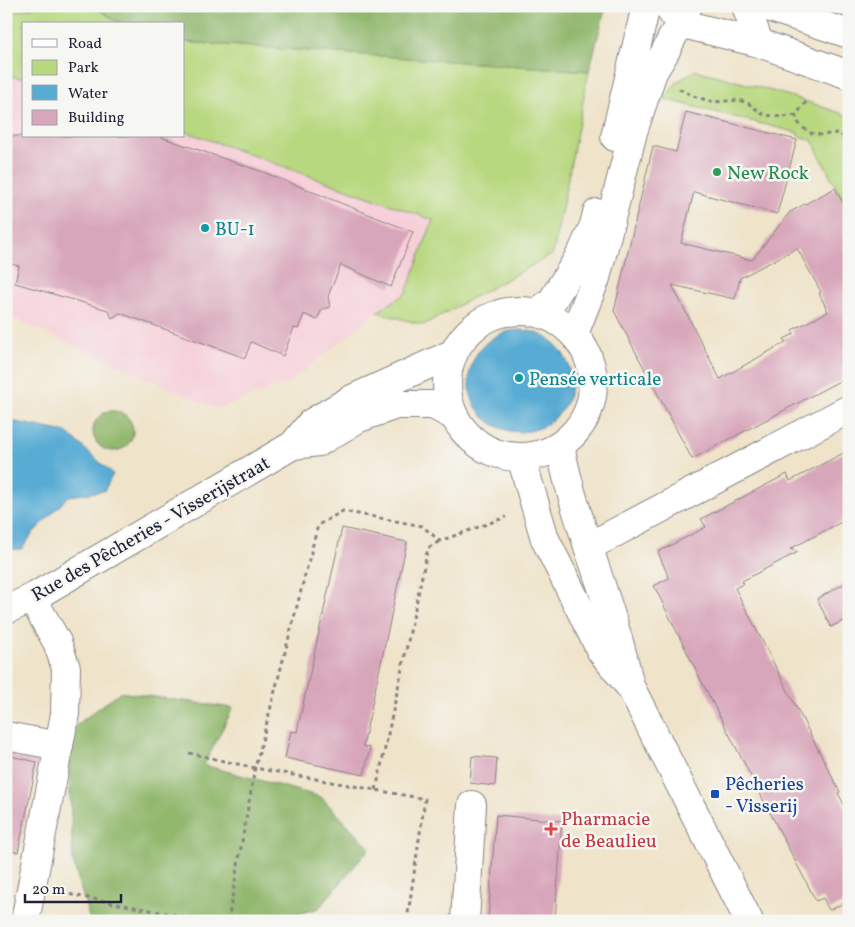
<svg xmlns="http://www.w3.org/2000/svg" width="855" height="927" font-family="Vollkorn,serif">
  <rect width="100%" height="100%" fill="#f6f6f2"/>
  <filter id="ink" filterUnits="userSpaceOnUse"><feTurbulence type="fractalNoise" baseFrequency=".02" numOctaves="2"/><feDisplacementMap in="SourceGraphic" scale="10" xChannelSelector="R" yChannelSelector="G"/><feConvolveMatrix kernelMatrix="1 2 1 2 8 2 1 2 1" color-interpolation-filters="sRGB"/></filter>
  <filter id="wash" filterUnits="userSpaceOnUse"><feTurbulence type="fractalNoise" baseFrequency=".0096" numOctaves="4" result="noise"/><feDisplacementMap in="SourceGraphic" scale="20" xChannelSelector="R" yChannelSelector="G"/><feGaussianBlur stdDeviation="1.12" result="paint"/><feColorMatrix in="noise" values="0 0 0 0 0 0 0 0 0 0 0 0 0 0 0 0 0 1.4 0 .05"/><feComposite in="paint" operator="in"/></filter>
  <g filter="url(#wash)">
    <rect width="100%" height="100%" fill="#efe3c9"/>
    <!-- built -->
    <path fill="#f6cfd8" d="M6,75L24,79V136H184V131L433,220L406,293L377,312L289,383L217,409L6,315Z"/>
    <!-- green -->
    <g fill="#b8d87f" stroke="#6d7d5d">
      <path d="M38,6H94L120,24H24V79L6,75V14Z"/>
      <path d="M184,42L589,71L553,254L423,325L377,312L406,293L433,220L184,131Z"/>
      <path d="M696,70L790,96L849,116V213L812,140L798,136V133L664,99L678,81Z"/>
    </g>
    <!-- forest -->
    <g fill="#92b86e" stroke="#5a6d54">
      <path d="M94,6H606L589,71L184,42V24H120Z"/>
      <circle cx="113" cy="431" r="20"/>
      <path d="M120,692L233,708L204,765L321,797L370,848L319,908L274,921H90L73,861L69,770L74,727Z"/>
    </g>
    <!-- water -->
    <g fill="#58acd4" stroke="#3d6788">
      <circle cx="520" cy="381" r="51"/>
      <path d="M6,420L66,432L113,474L104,491L69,496L33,533L22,549L6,550Z"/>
    </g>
    <g id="blocks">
      <!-- building -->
      <g fill="#d8a6ba" fill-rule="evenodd">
        <path d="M686,112L797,140L777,214L694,192L681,243L752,260L790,212L835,188L849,213V376L692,459L614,311L653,146L676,152ZM797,248L821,292L819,293L828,312L792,330L794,334L784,339L786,342L720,379L672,285L735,299L740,278Z"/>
        <path d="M6,136H158L263,172L413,232L391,287L341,265L328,296L330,307L322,309L317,320L304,314L298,329L294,328L283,356L251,342L245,358L120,313L112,318L108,310L15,283L19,266L6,262Z"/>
        <path d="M849,450V518L790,549L798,552L742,581L743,584L735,588L840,792L838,793L849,814V901L829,910L823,898L816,901L704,686L654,586L669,578L658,552L706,527L701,519L787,474L790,481Z"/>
        <path d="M342,528L407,542L363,746L370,748L364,775L285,758L291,731L297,732Z"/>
        <path d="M849,581V618L831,627L817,599Z"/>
        <path d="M6,755L37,762L18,852L6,851Z"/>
        <path d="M472,756L497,758L495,786L470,783Z"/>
        <path d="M496,815L562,821L555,921H488Z"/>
      </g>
    </g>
  </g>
  <g filter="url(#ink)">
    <use href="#blocks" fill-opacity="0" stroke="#888282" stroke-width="1"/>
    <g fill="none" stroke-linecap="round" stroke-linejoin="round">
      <!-- minor casing -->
      <g stroke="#888282" stroke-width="30">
        <g id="minor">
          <path d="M746,6L759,43"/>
          <path d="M669,8L679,23L759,43L849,75"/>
          <path d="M615,137L646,6"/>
          <circle cx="520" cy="384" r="73"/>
          <path d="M537,313L552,301L582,252L594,225L597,213"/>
          <path d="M574,334L596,278L633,132L653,72L664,54L688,6"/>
          <path d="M293,445L311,423L352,399L454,353"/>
          <path d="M560,446C576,527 612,602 629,682"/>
          <path d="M521,457L545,539L601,651L631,688L749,921"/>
          <path d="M588,547L849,409"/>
          <path d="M6,610L32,598L293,445L319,442L359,418L396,405H433L454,416"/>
          <path d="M6,736L59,746"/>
          <path d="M25,921L65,714L66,668L57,642L32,598"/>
          <path d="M465,921L472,805"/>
        </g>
      </g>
      <!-- highway casing -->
      <g stroke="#888282" stroke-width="30">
        <path id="highway" d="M765,6L849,34"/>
      </g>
      <!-- path -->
      <g stroke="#888282" stroke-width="3" stroke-dasharray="4 4" stroke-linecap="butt">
        <path d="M679,89L696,97L714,102L739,100L748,103L764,115L783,117L796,115"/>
        <path d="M806,102L796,115V120L802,127L811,133L822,135L836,133L848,138"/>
        <path d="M848,116L849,139"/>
        <path d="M189,753L255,768L425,799L407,921"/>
        <path d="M376,790L428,548L440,541"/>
        <path d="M62,893L207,921"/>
        <path d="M228,921L255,768L318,525L343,511L422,526L440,541L506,517"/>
      </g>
      <!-- minor -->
      <use href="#minor" stroke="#fff" stroke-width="28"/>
      <!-- highway -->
      <use href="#highway" stroke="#fff" stroke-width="28"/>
    </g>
  </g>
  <!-- markers -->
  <circle fill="#2e9e5b" stroke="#f6f6f2" stroke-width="2" cx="717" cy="172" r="5"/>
  <g fill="#0f9aa8" stroke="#f6f6f2" stroke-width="2">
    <circle cx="205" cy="228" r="5"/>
    <circle cx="519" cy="378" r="5"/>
  </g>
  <rect fill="#1a4fb4" stroke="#f6f6f2" stroke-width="2" x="710" y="789" width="10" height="10" rx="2.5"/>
  <path fill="#e0444e" stroke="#f6f6f2" stroke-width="2" d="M548.5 821.5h5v5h5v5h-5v5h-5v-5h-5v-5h5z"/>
  <g text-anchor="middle" stroke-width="5" stroke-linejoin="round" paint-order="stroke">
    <!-- leisure labels -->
    <g font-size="19" fill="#27864d" stroke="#f6f6f2" text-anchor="start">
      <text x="727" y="179">New Rock</text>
    </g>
    <!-- culture labels -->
    <g font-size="19" fill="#0d838f" stroke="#f6f6f2" text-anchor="start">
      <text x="215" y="235">BU-1</text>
      <text x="529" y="385">Pensée verticale</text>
    </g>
    <!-- street labels -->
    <g font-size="19" fill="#22223b" stroke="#f6f6f2">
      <text transform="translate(150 528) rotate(-30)" y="7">Rue des Pêcheries - Visserijstraat</text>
    </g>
    <!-- transit labels -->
    <g font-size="19" fill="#164399" stroke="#f6f6f2" text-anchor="start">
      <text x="725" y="790">Pêcheries<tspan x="725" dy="22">- Visserij</tspan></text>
    </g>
    <!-- health labels -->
    <g font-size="19" fill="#be3a42" stroke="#f6f6f2" text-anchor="start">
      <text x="561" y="825">Pharmacie<tspan x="561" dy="22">de Beaulieu</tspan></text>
    </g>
  </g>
  <!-- margin -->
  <rect width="855" height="927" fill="none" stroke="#f6f6f2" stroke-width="25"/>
  <!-- legend -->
  <rect x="22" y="22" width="162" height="115" fill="#f6f6f2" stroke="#a1a1a9"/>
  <rect x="32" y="39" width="25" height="8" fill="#ffffff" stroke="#a1a1a9"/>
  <text x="68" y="48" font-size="15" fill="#22223b">Road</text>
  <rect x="32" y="60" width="25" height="15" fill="#b8d87f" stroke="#a1a1a9"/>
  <text x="68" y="72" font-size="15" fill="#22223b">Park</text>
  <rect x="32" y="85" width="25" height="15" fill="#58acd4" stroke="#a1a1a9"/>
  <text x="68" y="98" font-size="15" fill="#22223b">Water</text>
  <rect x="32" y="110" width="25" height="15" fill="#d8a6ba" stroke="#a1a1a9"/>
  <text x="68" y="122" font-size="15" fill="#22223b">Building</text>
  <!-- scale -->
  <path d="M25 894v8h96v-8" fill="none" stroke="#22223b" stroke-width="2.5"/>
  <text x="32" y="894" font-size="15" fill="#22223b" stroke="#f6f6f2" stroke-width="4" paint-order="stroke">20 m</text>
</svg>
